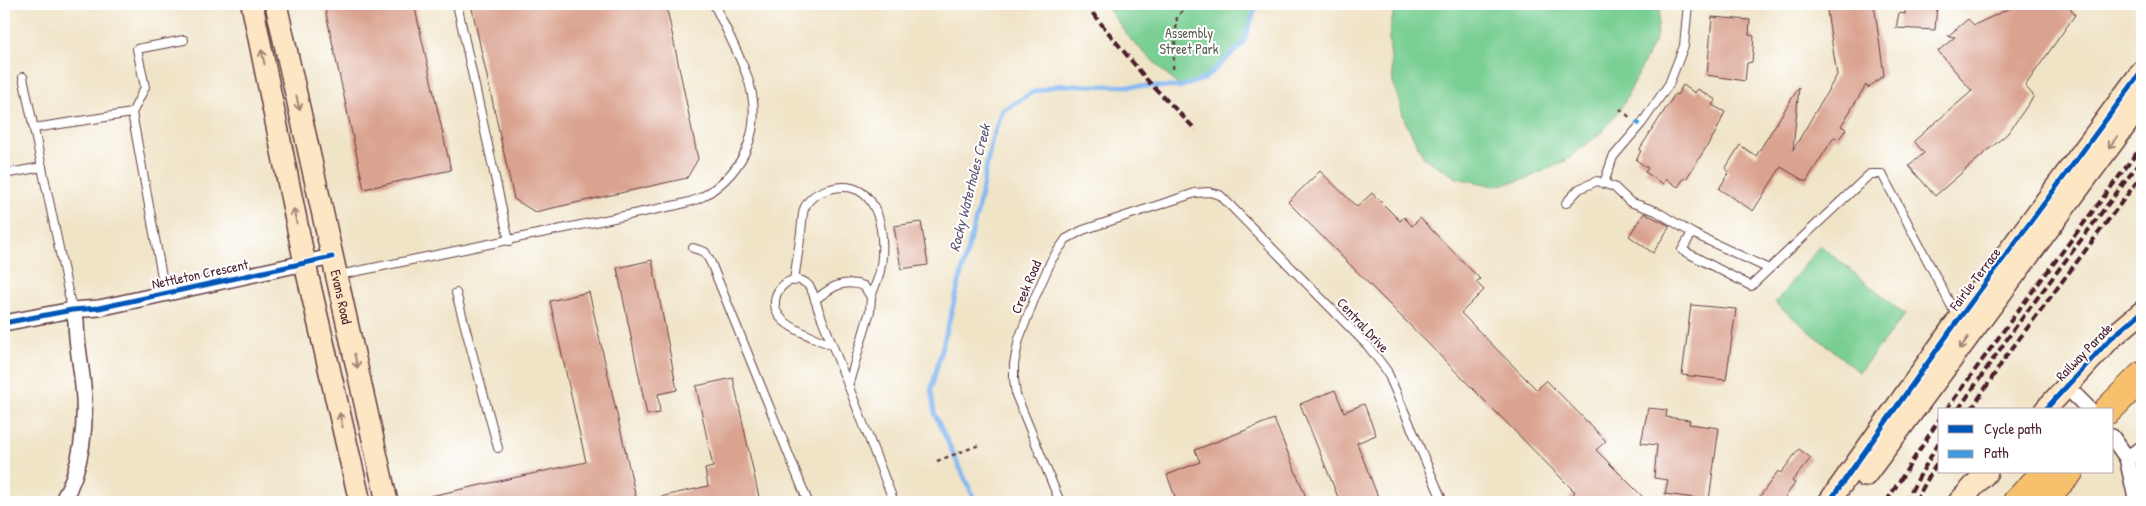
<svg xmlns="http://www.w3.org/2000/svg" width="2146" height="506" font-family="'Patrick Hand',sans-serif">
  <rect width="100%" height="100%" fill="#fff"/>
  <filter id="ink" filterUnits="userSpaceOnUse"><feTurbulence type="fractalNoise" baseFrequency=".02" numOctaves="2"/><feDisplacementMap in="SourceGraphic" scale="10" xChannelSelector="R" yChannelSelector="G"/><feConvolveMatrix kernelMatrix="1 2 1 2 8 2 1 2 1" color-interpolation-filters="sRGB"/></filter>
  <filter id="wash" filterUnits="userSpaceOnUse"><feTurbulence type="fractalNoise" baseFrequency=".0096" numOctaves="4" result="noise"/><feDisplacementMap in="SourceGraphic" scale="20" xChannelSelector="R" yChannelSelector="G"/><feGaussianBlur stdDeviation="1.12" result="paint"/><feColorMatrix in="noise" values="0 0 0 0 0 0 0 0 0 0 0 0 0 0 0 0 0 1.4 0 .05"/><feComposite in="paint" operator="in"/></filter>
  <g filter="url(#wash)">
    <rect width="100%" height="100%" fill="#f0e4c7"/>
    <!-- green -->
    <g fill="#79cf93" stroke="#62775f">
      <path d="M1105,4H1257L1243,44L1204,79L1180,87L1130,39Z"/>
      <path d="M1395,4H1661V5L1656,38L1623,105L1602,132L1565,161L1526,179L1495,186L1457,178L1424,158L1405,121L1393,82L1389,37Z"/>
      <path d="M1820,245L1905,315L1859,372L1775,303Z"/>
    </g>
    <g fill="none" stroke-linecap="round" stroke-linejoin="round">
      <!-- stream -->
      <path stroke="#83b8f2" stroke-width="4.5" d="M976,502L935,415L931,390L977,214L992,139L1003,110L1033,92L1060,85L1180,87L1204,79L1243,44L1257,4"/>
    </g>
    <g id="blocks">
      <!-- building -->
      <g fill="#daa390">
        <path d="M324,4H414L451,170L364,189Z"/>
        <path d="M471,4H666L698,159L687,178L535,212L514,199Z"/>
        <path d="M1826,4H1874L1884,75L1868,88L1866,85L1841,126L1846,129L1839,139L1834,137L1806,182L1781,167L1753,211L1719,189L1729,172L1725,169L1740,145L1756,156L1799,87L1793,150L1837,75Z"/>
        <path d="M1906,4H1937L1935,30L1896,28L1899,13L1905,14Z"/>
        <path d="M2019,4H2068L2075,15L2025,86L2034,96L2008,133L1935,196L1909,166L1924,153L1914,141L1972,91L1938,51L1955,37L1948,36L1968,19L1974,25Z"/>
        <path d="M1712,17L1750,20L1749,35L1754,36L1752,62L1747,63L1745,81L1707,75Z"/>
        <path d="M1683,85L1695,93L1698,89L1716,100L1712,105L1725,112L1716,132L1686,179L1684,178L1678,187L1666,179L1663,184L1645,172L1648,168L1636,160L1641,151L1639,150L1675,94L1677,95Z"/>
        <path d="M1320,171L1357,207L1372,193L1400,221L1404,217L1412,226L1420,218L1480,279L1476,282L1484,290L1461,313L1537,390L1546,380L1606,441L1596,450L1648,502H1565L1575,492L1288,202Z"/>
        <path d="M1644,213L1670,226L1653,253L1629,236Z"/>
        <path d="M921,222L928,265L901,269L894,226Z"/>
        <path d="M652,260L677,390L658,394L660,413L647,415L617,268Z"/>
        <path d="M589,292L637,502H427L426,497L586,462L550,301Z"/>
        <path d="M1691,305L1736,309L1726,380L1682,375Z"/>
        <path d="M733,378L760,502H660V497L708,486L705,469L713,467L696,386Z"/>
        <path d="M1335,390L1344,412L1364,404L1376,435L1357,443L1380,502H1340L1300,404Z"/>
        <path d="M1648,408L1667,410L1666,417L1690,420L1689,424L1719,428L1709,500L1665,494L1668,480L1654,478L1657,445L1641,443Z"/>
        <path d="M1274,419L1308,502H1177L1167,475L1200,462L1195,450Z"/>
        <path d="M1799,449L1811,458L1792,481L1795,483L1782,502H1756L1778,471L1781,473Z"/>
      </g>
    </g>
  </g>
  <g filter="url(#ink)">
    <use href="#blocks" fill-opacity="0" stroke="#633d42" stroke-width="1"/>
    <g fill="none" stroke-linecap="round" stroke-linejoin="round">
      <!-- lane casing -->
      <g stroke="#633d42" stroke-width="10">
        <g id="lane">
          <path d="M457,4L509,241"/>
          <path d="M23,77L72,310"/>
          <path d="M34,128L132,113"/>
          <path d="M4,174L42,167"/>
          <path d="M1604,183L1613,157L1642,123L1669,84L1684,46L1688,4"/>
          <path d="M1566,203L1579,189L1597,181L1614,187L1630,202L1656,211L1692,233"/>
          <path d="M693,248L705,252L711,263L808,502"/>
          <path d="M1769,269L1692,233L1682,250L1751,286L1870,174H1882L1957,317"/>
          <path d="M339,275L677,205C685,203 695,201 702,197C748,170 765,124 746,73C737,50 725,27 714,4"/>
          <path d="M794,281C796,265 799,248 801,232C802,225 802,216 804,209C809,197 818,192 830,189C881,175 888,240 879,275C877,282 873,290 871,297"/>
          <path d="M165,293L132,113L145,87L137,49L184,40"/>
          <path d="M456,293L498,448"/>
          <path d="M815,300C830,288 843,278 864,286L871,297L870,311L848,386"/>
          <path d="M833,346C818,339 789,329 780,317C763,296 792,267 809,286C814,292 816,304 819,311C844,375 869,439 894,502"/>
          <path d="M1060,502L1016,395L1014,379V364L1019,339L1035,297L1052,259L1066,239L1083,230L1195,193L1209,192L1220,195L1368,346L1387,371L1443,502"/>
        </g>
      </g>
      <!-- street casing -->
      <g stroke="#633d42" stroke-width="18">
        <g id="street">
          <path d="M4,323L72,310L99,308L332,257"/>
          <path d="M2066,386L2090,410"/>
          <path d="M2112,437L2127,458L2137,502"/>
          <path d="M2127,458L2142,449"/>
          <path d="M62,502C82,469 87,424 83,386C81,364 76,342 76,320L72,310"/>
        </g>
      </g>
      <!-- secondary casing -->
      <g stroke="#633d42" stroke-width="24">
        <g id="secondary">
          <path d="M252,4L305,264L360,502"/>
          <path id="s1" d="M276,4L387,502"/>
          <path d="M2045,410L2110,339L2142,312"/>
          <path d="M1865,476L2142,103"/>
          <path d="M1829,502L1958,320L2142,71"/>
          <path d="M1959,502L1987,472"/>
        </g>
      </g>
      <!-- highway casing -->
      <g stroke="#633d42" stroke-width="30">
        <g id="highway">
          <path d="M2108,410L2142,376"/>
          <path d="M2017,502L2046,472"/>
          <path d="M2040,502L2069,472"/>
        </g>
      </g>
      <!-- path -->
      <g stroke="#633d42" stroke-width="2.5" stroke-dasharray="4 4" stroke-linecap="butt">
        <path d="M1173,69L1177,17L1188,4"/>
        <path d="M1620,109L1632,119"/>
        <path d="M937,461L982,444"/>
        <path d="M1927,502L1931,497L1934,500L1932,502"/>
      </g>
      <!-- lane -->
      <use href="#lane" stroke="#fff" stroke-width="8"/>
      <!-- street -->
      <use href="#street" stroke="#fff" stroke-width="15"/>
      <!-- secondary -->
      <use href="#secondary" stroke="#fce6c4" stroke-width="21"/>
      <!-- highway -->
      <use href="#highway" stroke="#f7c06c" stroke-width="28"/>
      <!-- rail -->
      <g stroke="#4a1f2b" stroke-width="4" stroke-dasharray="8 4" stroke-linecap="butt">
        <path d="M1085,4L1148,81L1196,130"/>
        <path d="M1946,410L2020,308L2142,146"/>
        <path d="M1958,410L2014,329L2142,159"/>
        <path d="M1971,410L2007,355L2142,175"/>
        <path d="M1886,502L1940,418"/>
        <path d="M1905,502L1940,440"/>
        <path d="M1915,502L1940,457"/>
      </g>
      <!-- quiet -->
      <path stroke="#409be1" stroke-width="4" stroke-dasharray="8 4" stroke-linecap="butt" d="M1636,121L1640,125"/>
      <!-- cycleway casing -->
      <g stroke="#fff" stroke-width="8">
        <g id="cycleway">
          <path d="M4,323L72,310L99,308L332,257"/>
          <path d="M2045,410L2110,339L2142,312"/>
          <path d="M1829,502L1958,320L2142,71"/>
        </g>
      </g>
      <!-- cycleway -->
      <use href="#cycleway" stroke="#0057b8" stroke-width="5"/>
    </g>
    <!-- one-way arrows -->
    <defs><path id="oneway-shaft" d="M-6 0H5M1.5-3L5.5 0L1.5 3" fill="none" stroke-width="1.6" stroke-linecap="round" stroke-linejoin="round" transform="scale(1.25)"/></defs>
    <g stroke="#a38278">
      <use href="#oneway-shaft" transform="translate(263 57) rotate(-102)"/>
      <use href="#oneway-shaft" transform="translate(298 103) rotate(78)"/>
      <use href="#oneway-shaft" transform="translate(2113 142) rotate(127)"/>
      <use href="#oneway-shaft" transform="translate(295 216) rotate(-102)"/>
      <use href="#oneway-shaft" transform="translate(1964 343) rotate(126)"/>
      <use href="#oneway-shaft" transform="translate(356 361) rotate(77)"/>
      <use href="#oneway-shaft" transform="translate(341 420) rotate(-103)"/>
    </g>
  </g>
  <g text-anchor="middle" stroke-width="4" stroke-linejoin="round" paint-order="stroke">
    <!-- park labels -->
    <g font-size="14" fill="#5a5d4f" stroke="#fff">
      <text x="1189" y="38">Assembly<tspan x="1189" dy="16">Street Park</tspan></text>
    </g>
    <!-- street labels -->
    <g font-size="14" fill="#4a1f2b" stroke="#fff">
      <text transform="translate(200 274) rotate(-12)" y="5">Nettleton Crescent</text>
      <text transform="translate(1975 279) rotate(-53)" y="5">Fairlie Terrace</text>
      <text transform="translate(1026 287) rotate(-67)" y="5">Creek Road</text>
      <text dy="5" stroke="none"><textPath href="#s1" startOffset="300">Evans Road</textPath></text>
      <text transform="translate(1363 325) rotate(47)" y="5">Central Drive</text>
      <text transform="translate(2084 352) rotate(-46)" y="5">Railway Parade</text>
    </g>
    <!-- water labels -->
    <g font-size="15" font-style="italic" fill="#5e5571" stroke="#fff">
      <text transform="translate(970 188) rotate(-76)" y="5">Rocky Waterholes Creek</text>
    </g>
  </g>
  <!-- margin -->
  <rect width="2146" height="506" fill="none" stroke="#fff" stroke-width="20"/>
  <!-- legend -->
  <rect x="1938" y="408" width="175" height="65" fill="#ffffff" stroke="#b7a5aa"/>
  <rect x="1948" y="425" width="25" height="8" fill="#0057b8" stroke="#b7a5aa"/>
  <text x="1984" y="434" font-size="15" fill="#4a1f2b">Cycle path</text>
  <rect x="1948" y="450" width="25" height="8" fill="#409be1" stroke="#b7a5aa"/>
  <text x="1984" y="458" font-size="15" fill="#4a1f2b">Path</text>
</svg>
